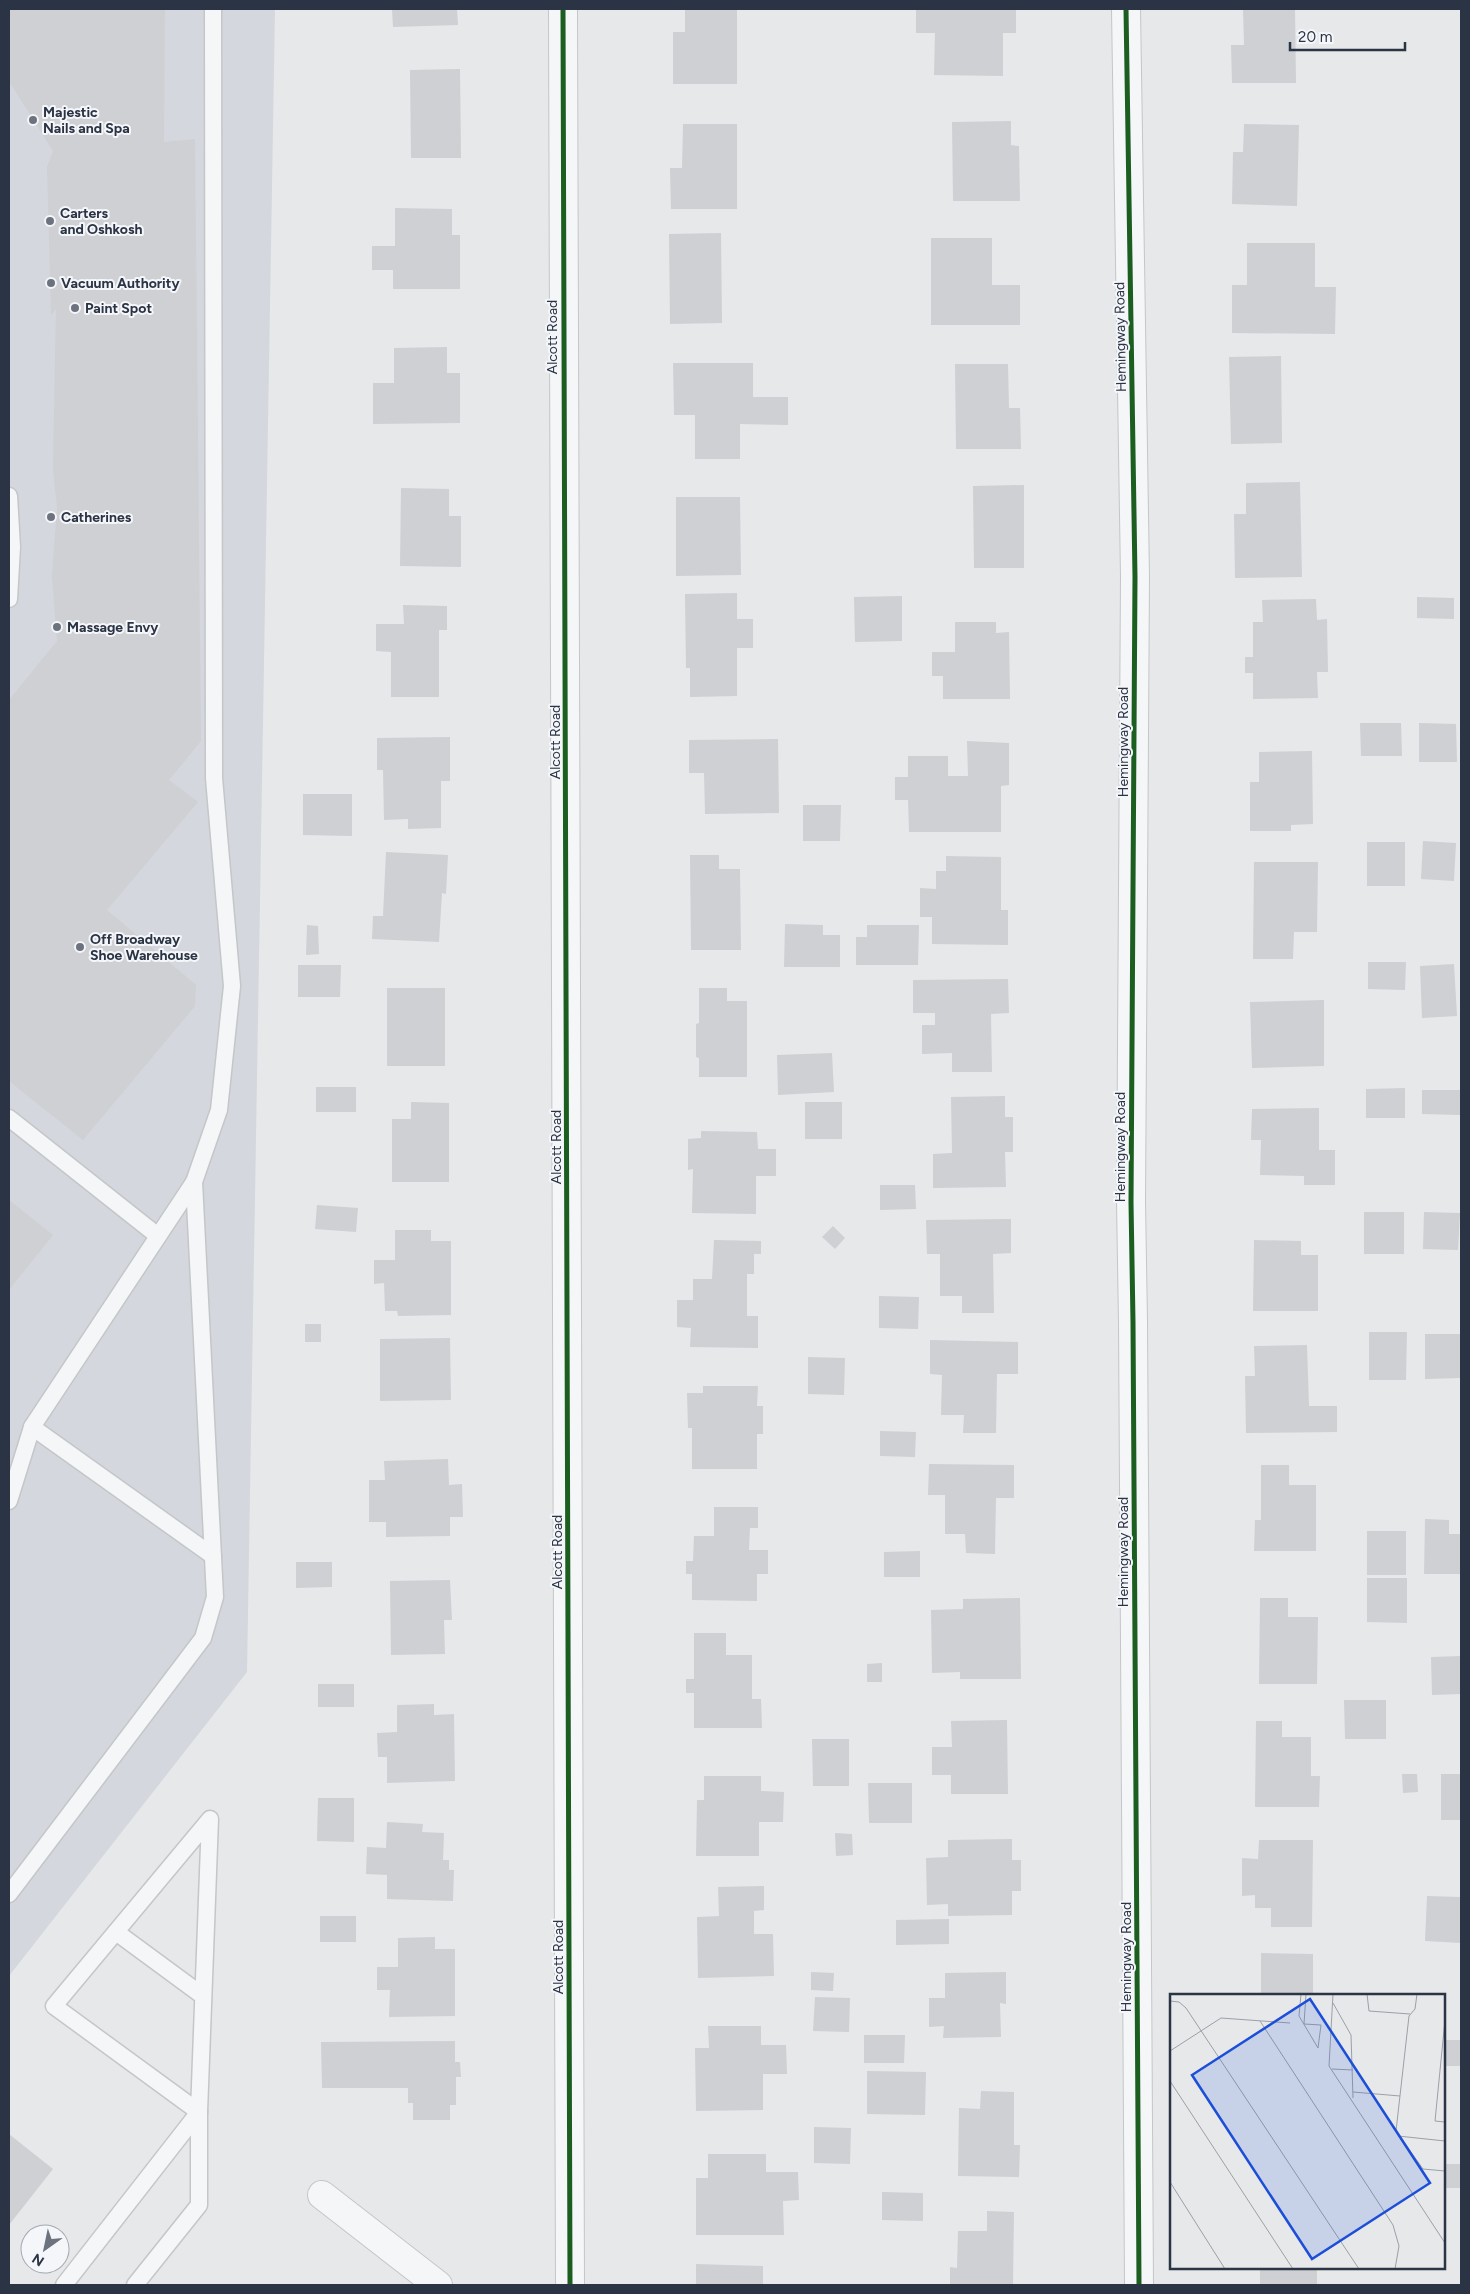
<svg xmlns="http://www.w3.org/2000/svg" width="1470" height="2294" font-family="Figtree,sans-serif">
  <rect width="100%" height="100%" fill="#e6e8ea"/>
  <!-- built -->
  <path fill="#d4d7dd" d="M9,9H275L247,1672L9,1976Z"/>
  <!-- building -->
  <g fill="#ced0d3">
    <path d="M9,9H165L164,142L195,139L201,741L169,780L198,802L107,910L196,985L195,1006L83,1140L9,1081V700L57,641L52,576L57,508L53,469L56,309L51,315L47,167L53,151L9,81Z"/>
    <path d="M392,9H457L458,25L393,27Z"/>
    <path d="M685,9H737V84H673V32H685Z"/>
    <path d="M916,9H1016V33H1003V76L934,75L935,33H916Z"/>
    <path d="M1243,9H1295L1296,83H1232L1231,45H1244Z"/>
    <path d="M460,69L461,158H411L410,70Z"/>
    <path d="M1011,121V145L1019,146L1020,201H953L952,122Z"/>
    <path d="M683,124H737V209H671L670,168H682Z"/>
    <path d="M1244,124L1299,125L1297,206L1232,204L1233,152H1243Z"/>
    <path d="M395,208L452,209V235H460V289H393V270H372V246H395Z"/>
    <path d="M721,233L722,323L670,324L669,234Z"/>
    <path d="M931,238H992V285H1020V325H931Z"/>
    <path d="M1247,243H1315V287H1336L1335,334L1232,333V285H1247Z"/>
    <path d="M447,347V373H460V423L373,424V383H394V348Z"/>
    <path d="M1281,356L1282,443L1231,444L1229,357Z"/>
    <path d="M673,363H753V397H788V425L740,424V459H695V415H674Z"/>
    <path d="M955,364H1008L1009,408H1020L1021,449H956Z"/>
    <path d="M1300,482L1302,577L1235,578L1234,514H1246V483Z"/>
    <path d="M1024,485V568H974L973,486Z"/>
    <path d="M401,488L449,489V516H461V567L400,566Z"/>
    <path d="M676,497H740L741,575L676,576Z"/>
    <path d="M737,593V619H753V648H737V696L690,697V668H686L685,594Z"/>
    <path d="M902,596V641L855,642L854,597Z"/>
    <path d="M1417,597L1454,598V619L1417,618Z"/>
    <path d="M1316,599L1317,620L1327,619L1328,672H1317L1318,698L1253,699V673H1245V657H1253V622H1263L1262,600Z"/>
    <path d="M403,605L447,606V630H439V697H391V652L376,651V624H404Z"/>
    <path d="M955,622H996V633L1009,632L1010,699H943V676H932V652H955Z"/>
    <path d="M1360,723H1401L1402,756H1361Z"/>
    <path d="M1419,723L1456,724L1457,762H1419Z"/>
    <path d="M450,737V781H441V828L408,829V819L384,820L383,770H377V738Z"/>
    <path d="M778,739L779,813L705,814L704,773H689V740Z"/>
    <path d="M967,741L1009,743V785L1001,786V832H909L908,800H895V777H908V756H948V776H968Z"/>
    <path d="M1312,751L1313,824L1291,825V831H1250V782H1259V752Z"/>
    <path d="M303,794H352V836L303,835Z"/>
    <path d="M803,805H841L840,841H803Z"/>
    <path d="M1423,841L1456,843L1454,881L1421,879Z"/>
    <rect x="1367" y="842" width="38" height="44"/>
    <path d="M386,852L448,855L446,894L442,893L439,942L372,939L373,916H383Z"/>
    <path d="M690,855H719V869H740L741,950H691Z"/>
    <path d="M946,856L1001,857V910H1008V945L932,944V917H920V888L936,889V871H946Z"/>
    <path d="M1254,862H1318L1317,932H1294L1293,959H1253Z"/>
    <path d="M785,924L823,925V935H840V967H784Z"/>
    <path d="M307,925L318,926L319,954L306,955Z"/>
    <path d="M867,925H919L918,965H856V937H867Z"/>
    <path d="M1368,962H1406L1405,990L1368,989Z"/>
    <path d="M1454,964L1457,1016L1422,1018L1420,966Z"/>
    <path d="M298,965H341L340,997H298Z"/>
    <path d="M1008,979L1009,1013L991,1014L992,1072H952V1053L922,1054V1025H935V1013H913V980Z"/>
    <rect x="387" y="988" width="58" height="78"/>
    <path d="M699,988H727V1001H747V1077H699V1058L696,1057V1024L699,1023Z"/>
    <path d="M1324,1000V1066L1252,1068L1250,1002Z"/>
    <path d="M832,1053L834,1092L778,1095L777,1055Z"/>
    <rect x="316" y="1087" width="40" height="25"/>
    <path d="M1405,1088V1118H1366V1089Z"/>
    <path d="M1422,1090H1460V1115L1422,1114Z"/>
    <path d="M1005,1096V1117H1013V1152H1005L1006,1187L933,1188V1154L952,1153L951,1097Z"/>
    <path d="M411,1102L449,1103V1182H392V1119H411Z"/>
    <rect x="805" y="1102" width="37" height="37"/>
    <path d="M1319,1108V1150H1335V1185H1304V1176L1260,1175L1261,1140H1251L1252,1109Z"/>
    <path d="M701,1131L757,1132L758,1149H776V1176H756V1214L692,1213L693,1169L688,1170V1139L701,1138Z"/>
    <path d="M880,1185H915L916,1209L880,1210Z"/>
    <path d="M9,1200L53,1235L9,1290Z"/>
    <path d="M317,1205L358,1208L356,1232L315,1229Z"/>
    <rect x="1364" y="1212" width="40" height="42"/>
    <path d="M1424,1212L1460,1213L1458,1250L1423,1249Z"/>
    <path d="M1011,1219V1253L993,1254L994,1313H962V1296H940V1254H927L926,1220Z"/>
    <path d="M833,1226L845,1238L835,1249L822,1237Z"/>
    <path d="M395,1230H431V1241H451V1315L398,1316L397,1311H385L384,1283L374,1284V1260H395Z"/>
    <path d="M714,1240L761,1241V1254H754V1274H747V1316H758V1348L690,1347L691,1328L677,1327V1300H693V1279H712Z"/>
    <path d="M1254,1240L1301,1241V1255H1318V1311H1253Z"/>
    <path d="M879,1296L919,1297L918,1329L879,1328Z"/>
    <rect x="305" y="1324" width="16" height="18"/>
    <path d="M1369,1332H1407L1406,1380H1369Z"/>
    <path d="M1425,1334H1461V1378L1425,1379Z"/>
    <path d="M450,1338L451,1400L380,1401V1339Z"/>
    <path d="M930,1340L1018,1342V1374H997L996,1433H963L964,1415H941L942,1375L930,1374Z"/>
    <path d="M1307,1345L1309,1406H1337V1432L1246,1433L1245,1376H1255L1254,1346Z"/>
    <path d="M808,1357L845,1358L844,1395L808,1394Z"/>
    <path d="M703,1386H758L757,1406H763V1434H757V1469H692V1428H688L687,1393H703Z"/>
    <path d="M880,1431L916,1432L915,1457L880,1456Z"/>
    <path d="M448,1459L449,1485L462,1484L463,1517H450V1536L386,1537V1522H369V1480H385L384,1461Z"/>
    <path d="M929,1464L1014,1465V1498H996L995,1554L966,1553L965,1534H945V1495H928Z"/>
    <path d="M1261,1465H1289V1485H1316V1551H1254L1255,1520H1261Z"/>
    <path d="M714,1507H758V1528H750L749,1550H768V1574H757V1601L692,1600V1574H686V1561H693L694,1536H714Z"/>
    <path d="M1425,1519L1449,1520V1534H1461V1574H1424Z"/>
    <rect x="1367" y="1531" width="39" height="44"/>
    <path d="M920,1551V1577H884V1552Z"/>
    <path d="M296,1562H332V1587L296,1588Z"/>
    <path d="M1367,1578H1407V1623L1367,1622Z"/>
    <path d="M450,1580L452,1620H444L445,1654L391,1655L390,1581Z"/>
    <path d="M1020,1598L1021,1679H960V1672L932,1673L931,1610L963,1609V1599Z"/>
    <path d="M1260,1598H1288V1617H1318L1317,1684H1259Z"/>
    <path d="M694,1633H726V1655H752V1699H761L762,1728H694V1693H686V1679H694Z"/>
    <path d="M1461,1656V1694L1432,1695L1431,1657Z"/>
    <path d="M882,1663V1682H867V1664Z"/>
    <rect x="318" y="1684" width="36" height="23"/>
    <path d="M1344,1700H1386V1739H1345Z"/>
    <path d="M434,1704V1715L454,1714L455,1781L387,1783V1757H378L377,1733L397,1732V1705Z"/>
    <path d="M1007,1720L1008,1794H951V1775H932V1747H952L951,1721Z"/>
    <path d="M1256,1721H1282V1737H1311V1776H1320L1319,1807H1255Z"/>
    <path d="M812,1739H849V1786H813Z"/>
    <path d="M1402,1774H1417L1418,1792L1403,1793Z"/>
    <rect x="1441" y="1774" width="20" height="46"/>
    <path d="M704,1776H761V1791L784,1792L783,1822H759V1856H696L697,1800H704Z"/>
    <path d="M868,1783H912V1823H869Z"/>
    <path d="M318,1798H354V1842L317,1841Z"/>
    <path d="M387,1822L423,1824L422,1832L444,1833L443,1860H449V1870H454L453,1901L387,1899V1875L366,1874L367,1847L386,1848Z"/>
    <path d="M835,1833L852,1834L853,1855L836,1856Z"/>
    <path d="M1012,1839V1860H1021V1891H1012V1915L948,1916V1904L927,1905L926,1858L948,1857V1840Z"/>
    <path d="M1259,1840H1313L1312,1927H1271V1908H1255V1895L1242,1896V1858L1258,1859Z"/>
    <path d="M764,1886V1910L754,1911V1934H773L774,1976L698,1978L697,1917L719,1916L718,1887Z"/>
    <path d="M1427,1896L1461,1897V1943L1425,1941Z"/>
    <rect x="320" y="1916" width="36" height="26"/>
    <path d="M949,1919V1944L896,1945V1920Z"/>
    <path d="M435,1937V1949H455V2016L389,2017L390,1990H377V1967H398V1938Z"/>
    <path d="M1261,1953L1313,1954V1995H1261Z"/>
    <path d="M811,1972L834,1973L833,1991L811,1990Z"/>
    <path d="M1006,1972V2004L1000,2003L1001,2037L943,2038L944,2026L929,2027V1998H945V1973Z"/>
    <path d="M815,1997L850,1998L849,2032L813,2031Z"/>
    <path d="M708,2026H761V2045H786L787,2074H763V2110L696,2111L695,2048H709Z"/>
    <path d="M864,2035H905L904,2063H864Z"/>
    <rect x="1445" y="2040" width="16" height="26"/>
    <path d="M455,2041V2062H460L461,2077H456V2105H450V2120H413V2103H408V2088H322L321,2042Z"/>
    <path d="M867,2071L926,2072L925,2115L867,2114Z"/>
    <path d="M981,2091L1014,2092V2145H1020L1019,2177L958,2176L959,2108L980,2109Z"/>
    <path d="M814,2127L851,2128L850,2164L814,2163Z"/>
    <path d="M9,2134L53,2169L9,2225Z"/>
    <path d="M708,2154H766V2172H798L799,2200L783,2201L784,2235H696V2178H708Z"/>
    <path d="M1445,2164H1461V2188H1444Z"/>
    <path d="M882,2192L923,2193V2221L882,2220Z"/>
    <path d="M987,2211L1014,2212L1013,2285H950V2267L957,2268L958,2231H987Z"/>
    <path d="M696,2264L763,2266V2285H696Z"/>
    <rect x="1260" y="2268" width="57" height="17"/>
  </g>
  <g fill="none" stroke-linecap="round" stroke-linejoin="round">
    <!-- lane casing -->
    <g stroke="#c4c6c8" stroke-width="19">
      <g id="lane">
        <path d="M9,496L12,547L9,599"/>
        <path d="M9,1118L158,1236"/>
        <path d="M32,1427L213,1556"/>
        <path d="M9,1501L32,1427L194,1182"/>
        <path d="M9,1894L203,1638L215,1597L194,1182L219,1110L232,986L214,778L213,9"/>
        <path d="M116,1932L203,1996"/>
        <path d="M64,2285L199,2112"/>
        <path d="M135,2285L199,2205V2112L210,1819L54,2006L199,2112"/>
      </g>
    </g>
    <!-- street casing -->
    <g stroke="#c4c6c8" stroke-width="30">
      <g id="street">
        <path d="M563,9L570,2285"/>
        <path d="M1126,9L1135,577L1131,1202L1133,1322L1139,2285"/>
        <path d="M322,2195L438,2285"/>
      </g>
    </g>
    <!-- lane -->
    <use href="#lane" stroke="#f5f6f7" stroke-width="16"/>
    <!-- street -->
    <use href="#street" stroke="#f5f6f7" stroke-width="28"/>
    <!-- cycleway casing -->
    <g stroke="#f4f6f9" stroke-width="8">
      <g id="cycleway">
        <path d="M563,9L570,2285"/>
        <path d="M1126,9L1135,577L1131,1202L1133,1322L1139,2285"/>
      </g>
    </g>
    <!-- cycleway -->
    <use href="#cycleway" stroke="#1b5e20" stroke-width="5"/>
  </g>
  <!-- markers -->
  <g fill="#6c737f" stroke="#f4f6f9" stroke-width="2">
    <circle cx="33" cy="120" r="5"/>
    <circle cx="50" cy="221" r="5"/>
    <circle cx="51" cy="283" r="5"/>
    <circle cx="75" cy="308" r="5"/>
    <circle cx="51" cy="517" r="5"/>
    <circle cx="57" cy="627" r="5"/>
    <circle cx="80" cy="947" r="5"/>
  </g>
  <g text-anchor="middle" stroke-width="4" stroke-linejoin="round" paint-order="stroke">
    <!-- poi labels -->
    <g font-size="14" font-weight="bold" fill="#2b3445" stroke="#f4f6f9" text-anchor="start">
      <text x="43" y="117">Majestic<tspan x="43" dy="16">Nails and Spa</tspan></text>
      <text x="60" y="218">Carters<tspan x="60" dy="16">and Oshkosh</tspan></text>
      <text x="61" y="288">Vacuum Authority</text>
      <text x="85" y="313">Paint Spot</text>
      <text x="61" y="522">Catherines</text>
      <text x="67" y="632">Massage Envy</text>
      <text x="90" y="944">Off Broadway<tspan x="90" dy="16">Shoe Warehouse</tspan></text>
    </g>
    <!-- street labels -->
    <g font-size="14" fill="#2b3445" stroke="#f4f6f9">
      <text transform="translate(552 337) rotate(-90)" y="5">Alcott Road</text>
      <text transform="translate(1120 337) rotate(-91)" y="5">Hemingway Road</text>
      <text transform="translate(555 742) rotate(-90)" y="5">Alcott Road</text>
      <text transform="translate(1123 742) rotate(-90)" y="5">Hemingway Road</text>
      <text transform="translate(556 1147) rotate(-90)" y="5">Alcott Road</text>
      <text transform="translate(1120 1147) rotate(-90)" y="5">Hemingway Road</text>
      <text transform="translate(557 1552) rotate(-90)" y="5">Alcott Road</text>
      <text transform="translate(1123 1552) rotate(-90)" y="5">Hemingway Road</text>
      <text transform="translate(558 1957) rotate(-90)" y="5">Alcott Road</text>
      <text transform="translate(1126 1957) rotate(-90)" y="5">Hemingway Road</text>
    </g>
  </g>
  <!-- overview -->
  <g transform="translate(1170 1994)">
    <rect width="275" height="275" fill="#e6e8ea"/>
    <path fill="none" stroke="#9ba0a8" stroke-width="1" d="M131,0L129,22L148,54L151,31L134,30M163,0L159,72L275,249M197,0L199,17L240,20M247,0L245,15L239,22L226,137L253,175L275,177M0,7L9,8L16,14L189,275M163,9L181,41L183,104M275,26L265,127L275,128M90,27L223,231L229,252L225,275M134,30L136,0M0,57L51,24L120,29M162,75L183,76M0,87L123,275M183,98L230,102M228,142L275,147M0,188L55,275"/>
    <path fill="#1d4ed8" fill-opacity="0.15" stroke="#1d4ed8" stroke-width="2.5" d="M140,5L260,189L142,265L22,81Z"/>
    <rect width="275" height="275" fill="none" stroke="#2b3445" stroke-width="2.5"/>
  </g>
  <!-- border -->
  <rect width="1470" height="2294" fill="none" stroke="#2b3445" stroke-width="20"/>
  <!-- north arrow -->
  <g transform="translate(45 2249) rotate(213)"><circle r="24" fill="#f4f6f9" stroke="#a4a8b1"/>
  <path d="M0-4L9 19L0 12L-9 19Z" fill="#6c737f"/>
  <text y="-8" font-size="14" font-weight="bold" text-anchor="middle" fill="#2b3445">N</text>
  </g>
  <!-- scale -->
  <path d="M1290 42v8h115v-8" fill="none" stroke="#2b3445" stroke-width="2.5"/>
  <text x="1298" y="42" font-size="15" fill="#2b3445" stroke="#f4f6f9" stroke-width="4" paint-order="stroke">20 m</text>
</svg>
